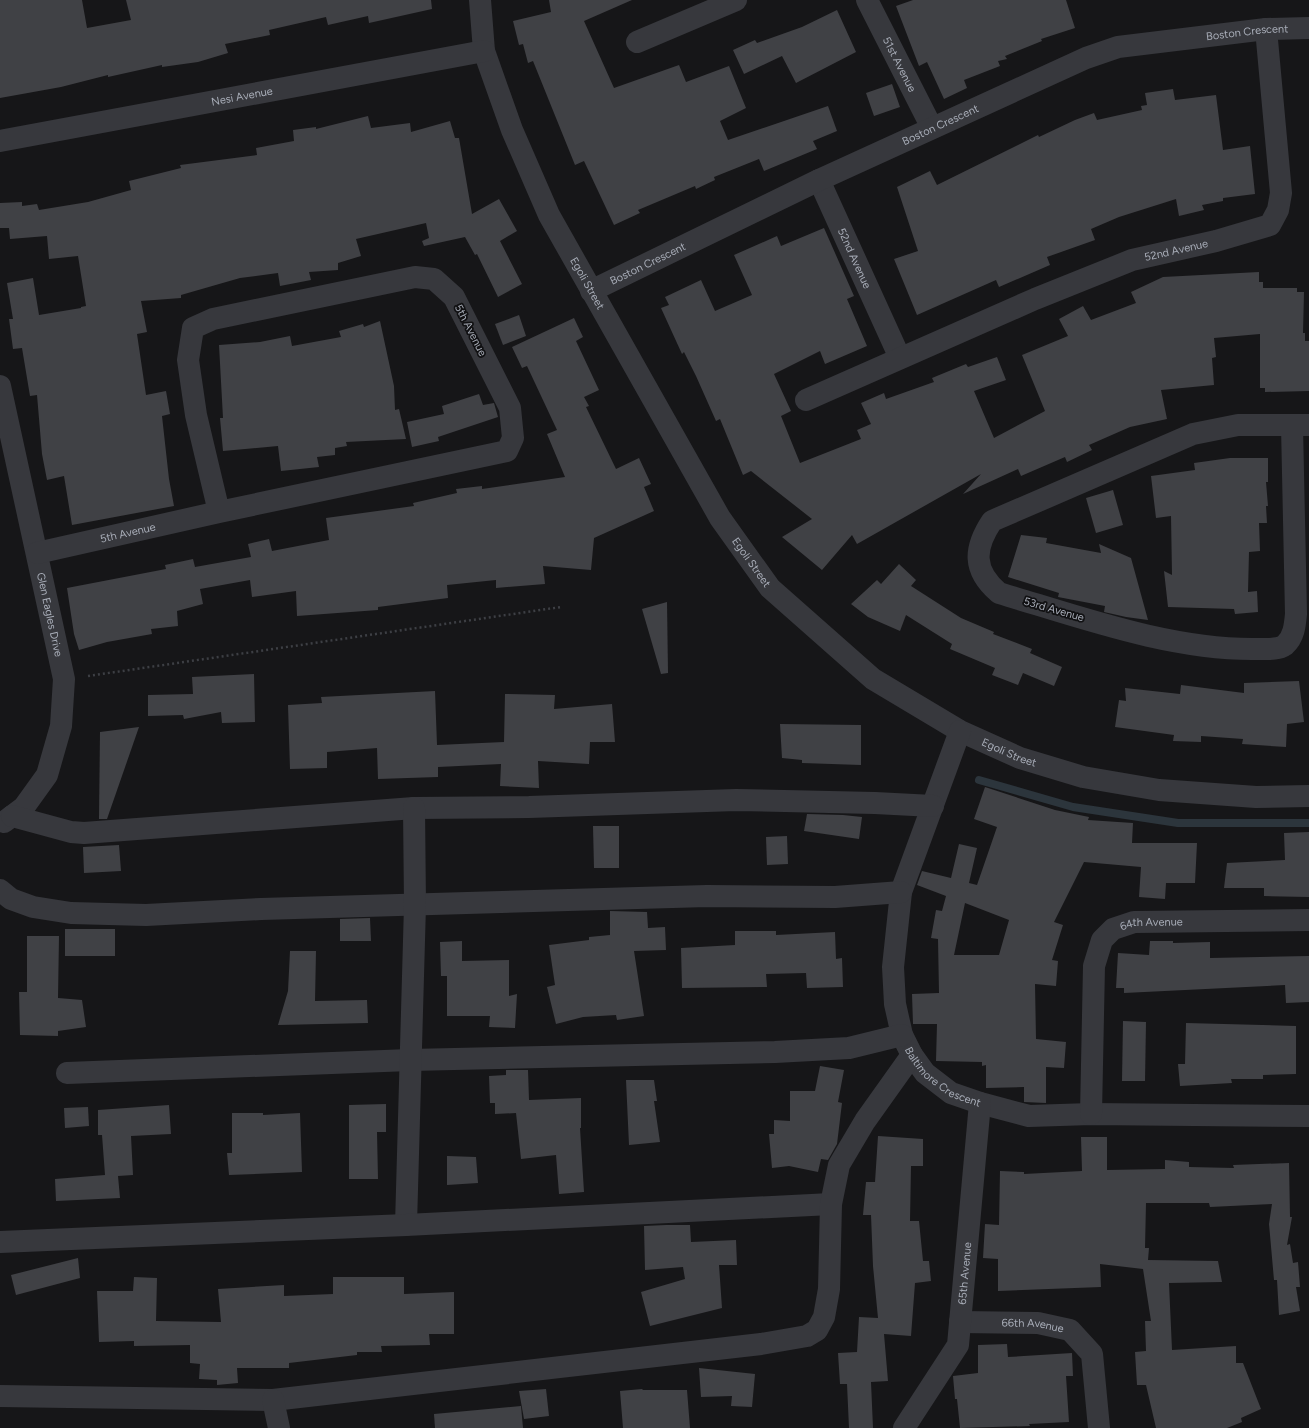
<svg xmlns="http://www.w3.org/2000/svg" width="1309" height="1428" font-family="Figtree,sans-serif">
  <rect width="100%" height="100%" fill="#161618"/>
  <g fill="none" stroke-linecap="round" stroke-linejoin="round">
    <!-- stream -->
    <path stroke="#2c353c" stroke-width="8" d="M979,780L1073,807L1178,823H1309"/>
  </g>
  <!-- building -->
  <g fill="#404145" fill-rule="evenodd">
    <path d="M0,0H82L87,28L131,20L126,0H431L432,9L369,23L368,16L328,25L326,17L269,30L270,35L225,44L228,53L198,62L162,67V65L108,77V75L61,87L0,98Z"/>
    <path d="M549,0H632L584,21L614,88L679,65L686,82L729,66L746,108L720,121L728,140L828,106L837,131L813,141L817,149L764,171L759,159L714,177L715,180L696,189L695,186L638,210L640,213L614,225L584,161L575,165L533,61L528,63L523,44L519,45L513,21L551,12Z"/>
    <path d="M913,0H1066L1075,28L1041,39L1042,41L1005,56L1007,59L998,61L1000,66L964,80L967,88L944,99L927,62L919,66L896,6Z"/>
    <path d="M837,10L856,52L796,83L782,56L744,74L733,50L755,40L757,43L802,27Z"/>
    <path d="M892,84L900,107L874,116L866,93Z"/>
    <path d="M1173,89L1175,100L1216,95L1223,150L1250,146L1255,194L1223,198V201L1202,205L1204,210L1179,216L1176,199L1119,217L1091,229L1095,240L1047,257L1050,265L999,287L996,280L917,315L894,259L918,251L897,187L930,171L937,185L1038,135L1039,137L1075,120L1094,113L1097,120L1142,110L1141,106L1147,105L1145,93Z"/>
    <path d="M368,116L371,128L410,123L411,132L450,121L455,138H459L472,214L499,199L517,231L500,241L522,284L498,297L477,254L475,255L465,237L424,246L422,241L429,238L426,223L356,239L361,256L338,263V270L309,272L311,280L280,286L278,273L240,278L181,295V298L141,301L147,332L137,334L146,395L166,391L170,414L162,416L169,479L174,506L72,525L64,476L47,480L42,454L37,395L30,396L22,348L13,349L9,319H13L7,283L33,278L39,315L81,308V307L86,306L78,256L49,259L47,236L10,239L9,228H0V203L22,202V206L37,204L39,210L88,202L131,190L129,181L181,168L180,165L257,155L256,148L294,141L293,130L316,127V129Z"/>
    <path d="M824,228L854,296L847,299L867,346L825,364L820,351L774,374L791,411L781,416L800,463L861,439L857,430L871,424L861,403L884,393L886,399L934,382L932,378L966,364L968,367L997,357L1006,380L974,391L994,438L1045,411L1022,355L1068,336L1059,319L1083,306L1091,320L1136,303L1131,292L1163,277L1259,272V282H1263V288H1297V292H1304L1303,333H1305V341H1309V391L1265,392V388H1260V334L1214,338L1216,357L1212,358L1214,385L1161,390L1167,419L1130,427L1089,445L1092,450L1067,462L1065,457L1021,476L1018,469L963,494L981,474L857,544L852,535L822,570L782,537L812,519L751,471L743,475L720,419L716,421L696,376L684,352L682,354L661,308L669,305L665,297L701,280L715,311L752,295L734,255L777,236L781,246Z"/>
    <path d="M519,315L526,336L503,345L495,324Z"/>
    <path d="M574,318L583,337L576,341L599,390L584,397L589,406L586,407L616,469L639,458L651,484L644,487L654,511L594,538L591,570L543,566L545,584L496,588V580L447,585L448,598L378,607V610L297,616L296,591L252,597L250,580L200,589L203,604L177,611L178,626L151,629L152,634L107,642L79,650L74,634L67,588L166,569L165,565L193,559L195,567L251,557L248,544L269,539L272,551L329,540L326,518L414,506L413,503L457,493L456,489L482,486V489L565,477L547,434L557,430L527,366L522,368L512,347Z"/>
    <path d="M380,321L394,386L395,410L399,409L406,439L346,442L347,446L335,448V455L317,457L319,467L281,471L278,446L223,451L220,418H223L219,345L260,342L290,336L292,346L341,337L339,331L363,324L364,327Z"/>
    <path d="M479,394L483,405L494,403L498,417L438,437L439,441L412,447L407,422L444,414L442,406Z"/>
    <path d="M1230,458H1268V482H1266L1268,506H1266L1267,523H1259L1260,551L1249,552L1248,592L1257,591L1258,612L1235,614L1234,609L1168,607L1164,571L1172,575L1171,516L1156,518L1151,476L1195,470L1194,463Z"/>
    <path d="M1113,490L1123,525L1096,533L1086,498Z"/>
    <path d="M1021,535L1047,538L1046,543L1101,553L1099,544L1131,558L1148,620L1126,617L1104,612L1105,606L1058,597L1059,593L1008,577Z"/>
    <path d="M899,564L916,580L911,586L961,618L994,632L993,634L1032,649L1030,653L1062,667L1054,686L1023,673L1018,685L992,675L995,668L950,649L952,644L906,615L900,631L868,617L851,604L877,580L881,584Z"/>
    <path d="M667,602L668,673L661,674L642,609Z"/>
    <path d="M254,674L255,722L222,723L221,712L184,719L183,715L148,716V695L193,694L192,677Z"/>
    <path d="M1299,681L1304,722L1287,724L1286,747L1242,744L1243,739L1201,736V742L1173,741L1174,735L1115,727L1119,700L1126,701L1125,688L1180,694L1181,685L1244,693V683Z"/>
    <path d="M435,691L437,745L504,742L505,694L555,695L554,709L612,704L615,742H590L589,764L538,761L539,788L500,786L501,764L438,767V777L378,779L377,748L327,752V768L290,769L288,705L322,703L321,697Z"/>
    <path d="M780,724L861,725V765L802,763V760L782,758Z"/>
    <path d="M139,727L107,819H99L100,732Z"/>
    <path d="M985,787L1055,810L1089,817L1088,820L1133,823L1132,843H1197L1195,883H1166L1165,899L1139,897L1141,867L1084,862L1054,922L1063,925L1052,960L1058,961L1056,986L1035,984L1036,1039L1066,1042L1064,1068L1046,1067V1103L1024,1102V1087L986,1088V1065L982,1066V1062L936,1061L937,1024H913L912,994L939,993L938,939L931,938L936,910L942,911L946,896L917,885L922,871L951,878L959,844L977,848L969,883L977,885L997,827L974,819ZM965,903L1009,920L999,955H954Z"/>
    <path d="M807,814L843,815L862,817L859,839L804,831Z"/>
    <path d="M593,826H619V868H594Z"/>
    <path d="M1309,832V897L1264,896V888H1224L1227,863L1285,860L1284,833Z"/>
    <path d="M787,836L788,864L767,865L766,837Z"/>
    <path d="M119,845L121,871L84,873L83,847Z"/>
    <path d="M610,911L647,912L648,928L665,927L666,950L634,951L644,1016L617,1020L616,1015L583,1017L556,1024L547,987L555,985L549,945L589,940V937L610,935Z"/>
    <path d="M370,918L371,941H340V919Z"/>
    <rect x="65" y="929" width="50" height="27"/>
    <path d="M735,931H776V935L835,932L836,959L842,958L843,987L807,988L806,973L766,974L767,987L682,988L681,948L735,945Z"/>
    <path d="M27,936H59L58,998L82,1000L86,1027L58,1031V1036L20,1035L19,992H27Z"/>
    <path d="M462,941V961L509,960V996L517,994L515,1028L489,1027L490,1016H447V976H441L440,942Z"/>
    <path d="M1150,941H1173V943L1210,942V958L1309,956V1002L1286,1003L1285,985L1124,993V988H1116L1118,953L1149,955Z"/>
    <path d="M290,951H316L315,1001L367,1000L368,1023L278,1025L288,991Z"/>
    <path d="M1123,1021L1146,1022L1145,1081H1122Z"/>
    <path d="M1186,1023L1296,1026V1074L1263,1075V1079H1231L1232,1083L1180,1086L1178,1064H1185Z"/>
    <path d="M820,1066L844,1070L838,1102L842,1103L837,1144L828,1160L821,1159L818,1172L789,1166L772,1168L769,1134H774V1120L790,1121V1091H815Z"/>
    <path d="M506,1070H528L529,1100L581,1098V1128H580L584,1192L559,1194L556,1155L521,1159L516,1113L495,1114V1103H490L489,1076L506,1075Z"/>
    <path d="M626,1080H654L657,1101H654L660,1142L629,1145Z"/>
    <path d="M386,1104V1132H377L378,1179H349V1105Z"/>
    <path d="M169,1105L171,1134L131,1136L133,1175L118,1176L120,1198L56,1201L55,1179L105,1175L102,1135H98V1110Z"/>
    <path d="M88,1107L89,1126L65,1128L64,1108Z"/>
    <path d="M232,1113H263V1115L300,1113L302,1172L229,1175L227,1153H232Z"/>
    <path d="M878,1136L923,1139V1166H911L910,1221H919L923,1261H929L931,1281L915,1283L911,1336L884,1334L888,1381L871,1382L873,1428H849L847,1384H840L838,1353L857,1352L859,1317L878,1318L873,1266L871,1215H863L866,1182H875Z"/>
    <path d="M1081,1137H1107V1170L1165,1169V1160L1189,1162V1167L1234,1168L1233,1165L1289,1163L1290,1217H1292L1287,1245L1290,1244L1293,1263L1298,1262L1300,1287H1296L1300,1311L1279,1315L1277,1280H1274L1269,1224L1272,1204L1210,1207L1209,1203H1146L1145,1248H1149L1148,1260L1218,1261L1222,1282L1169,1283L1172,1350L1236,1346V1363H1243L1261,1409L1241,1418L1242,1422L1227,1428H1156L1146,1385H1137L1135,1352L1146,1351L1145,1321H1151L1143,1269L1100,1264L1101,1287L998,1291V1259L983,1258L985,1224L999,1225L1000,1171L1024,1172V1174L1082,1171Z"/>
    <path d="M447,1156L476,1157L478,1183L447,1185Z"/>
    <path d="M666,1225H690L691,1242L736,1240L737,1265H719L722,1308L650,1326L641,1292L685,1279L683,1267L645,1270L644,1226Z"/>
    <path d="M78,1258L80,1278L16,1295L11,1275Z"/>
    <path d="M134,1277L157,1278L156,1321L221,1322L218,1289L284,1285V1296L333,1294V1277H404V1294L454,1292V1334H429L430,1345L381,1346L382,1352H357V1355L289,1363V1368H237L238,1383L217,1385V1380L199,1379L200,1364L190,1363V1345L134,1346V1341L99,1342L97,1291H133Z"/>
    <path d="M1007,1344L1008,1357L1072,1353L1073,1376H1066L1069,1422L1029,1424L1030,1426L960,1428L957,1399H955L953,1376L978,1373V1345Z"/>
    <path d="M699,1368L755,1374L752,1407L731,1406L732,1396L701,1397Z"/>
    <path d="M546,1389L549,1416L524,1419L519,1391Z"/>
    <path d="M642,1389L643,1390H687L690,1428H623L620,1391Z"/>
    <path d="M521,1406L523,1428H435L434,1414Z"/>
  </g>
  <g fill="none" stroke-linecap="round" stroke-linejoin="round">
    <!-- path -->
    <path stroke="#3d3f44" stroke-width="2.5" stroke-dasharray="2 3" stroke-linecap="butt" d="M88,676L561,607"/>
    <!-- minor -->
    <g stroke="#37383d" stroke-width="22">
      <path id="s1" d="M480,0L484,51L512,130L549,215L720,518L770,588L873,679L960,731L1020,758L1083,777L1159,790L1256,797L1309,796"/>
      <path id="s2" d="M867,0L932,128"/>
      <path d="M637,42L736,0"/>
      <path id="s3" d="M0,141L484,51"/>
      <path id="s4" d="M819,180L900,358"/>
      <path id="s5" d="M591,291L819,180L1086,58L1118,47L1266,29L1309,28"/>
      <path id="s6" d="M0,386L64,679L61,726L47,775L24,807L4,822"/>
      <path id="s7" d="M806,400L1035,299L1132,260L1216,241L1270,225L1278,210L1281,193L1266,29"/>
      <path d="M1292,426L1296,614C1295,625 1294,637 1285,645C1278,650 1267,649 1259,649C1173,651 1080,617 999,593C972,570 974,548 992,521L1193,434L1238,425H1309"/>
      <path id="s8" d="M37,553L219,512L507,451L513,438L510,408L454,297L434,279L415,277L213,319L193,328L188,360L196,415L219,512"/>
      <path id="s9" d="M960,731L901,892L893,967L895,1004L902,1035L912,1055L925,1073L951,1093L980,1103L1029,1116L1091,1114L1309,1116"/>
      <path d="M12,816L71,832L84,833L414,808L529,807L736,800L875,803L933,806"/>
      <path d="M0,890L11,899L33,907L71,913L146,915L261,909L707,896L835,897L901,892"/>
      <path d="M67,1073L410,1060L775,1052L849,1048L902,1035"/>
      <path id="s10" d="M1091,1114L1094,966L1102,940L1113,929L1134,922L1309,920"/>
      <path d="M406,1225L415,905L414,808"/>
      <path d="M0,1242L406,1225L831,1204"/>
      <path id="s11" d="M960,1322L1038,1323L1070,1330L1092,1354L1099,1428"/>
      <path d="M0,1396L273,1400L761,1344L807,1336L817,1330L824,1317L829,1289L831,1204L839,1165L865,1121L912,1055"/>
      <path d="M273,1400L279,1428"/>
      <path id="s12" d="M904,1428L958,1345L980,1103"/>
    </g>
  </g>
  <g text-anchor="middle" stroke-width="3.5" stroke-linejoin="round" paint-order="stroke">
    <!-- street labels -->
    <g font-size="11" fill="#a8adb8" stroke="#111113">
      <text dy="4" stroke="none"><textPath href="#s5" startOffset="711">Boston Crescent</textPath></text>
      <text dy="4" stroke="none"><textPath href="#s2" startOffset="72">51st Avenue</textPath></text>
      <text dy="4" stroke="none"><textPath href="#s3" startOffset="246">Nesi Avenue</textPath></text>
      <text dy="4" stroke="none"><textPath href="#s5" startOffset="387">Boston Crescent</textPath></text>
      <text dy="4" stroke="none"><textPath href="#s7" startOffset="400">52nd Avenue</textPath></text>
      <text dy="4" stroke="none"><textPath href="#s4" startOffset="86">52nd Avenue</textPath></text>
      <text dy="4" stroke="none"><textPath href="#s5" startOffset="63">Boston Crescent</textPath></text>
      <text dy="4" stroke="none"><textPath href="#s1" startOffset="306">Egoli Street</textPath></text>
      <text transform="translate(471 330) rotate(63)" y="4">5th Avenue</text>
      <text dy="4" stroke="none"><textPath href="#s8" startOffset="93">5th Avenue</textPath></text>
      <text dy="4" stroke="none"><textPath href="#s1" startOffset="630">Egoli Street</textPath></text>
      <text transform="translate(1054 609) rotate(16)" y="4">53rd Avenue</text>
      <text dy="4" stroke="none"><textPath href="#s6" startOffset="234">Glen Eagles Drive</textPath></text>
      <text dy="4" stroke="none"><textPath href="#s1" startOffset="954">Egoli Street</textPath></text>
      <text dy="4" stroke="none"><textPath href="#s10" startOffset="230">64th Avenue</textPath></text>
      <text dy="4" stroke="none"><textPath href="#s9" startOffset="377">Baltimore Crescent</textPath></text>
      <text dy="4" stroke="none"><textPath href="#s12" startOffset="171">65th Avenue</textPath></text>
      <text dy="4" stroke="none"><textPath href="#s11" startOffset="73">66th Avenue</textPath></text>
    </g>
  </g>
</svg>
